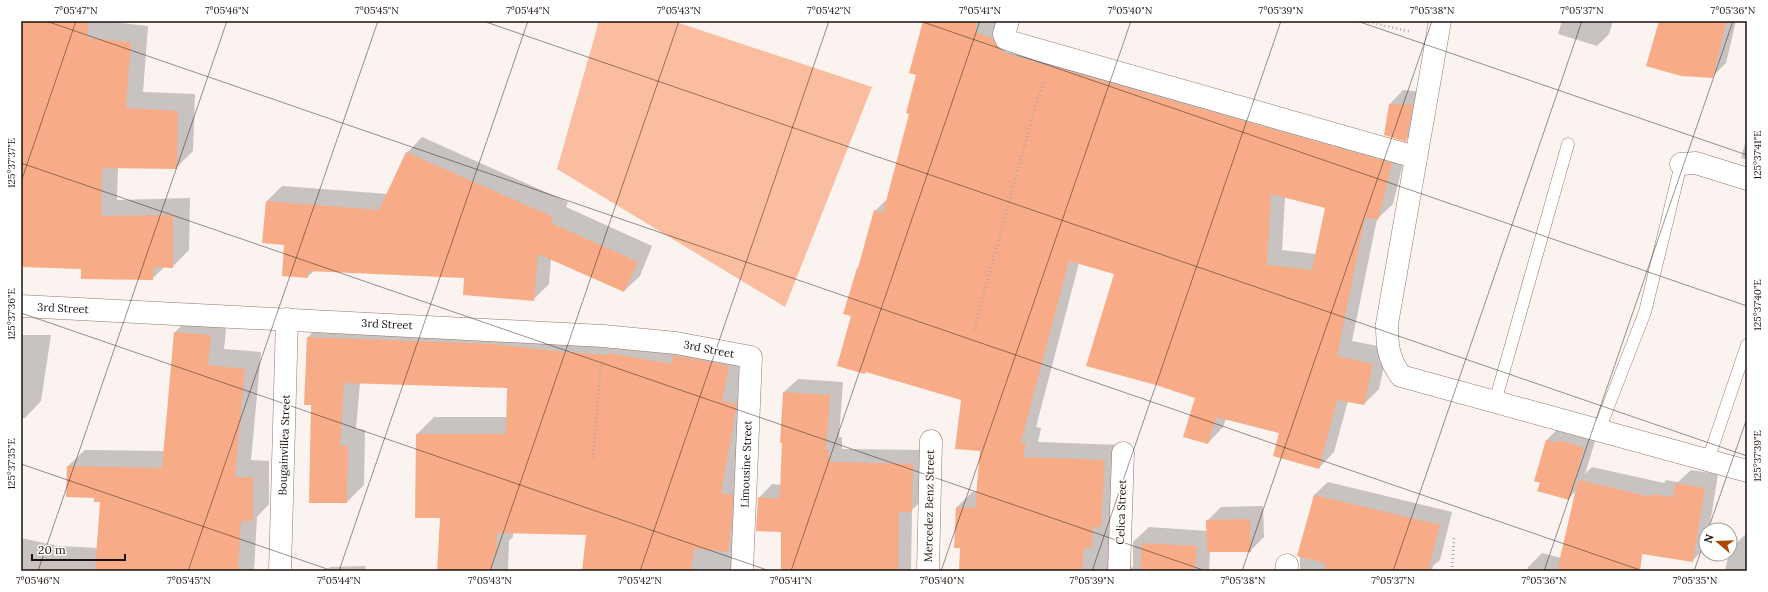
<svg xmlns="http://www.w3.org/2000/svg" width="1768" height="592" font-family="Lora,serif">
  <rect width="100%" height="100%" fill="#faf3f0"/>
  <!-- green -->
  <path fill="#fbbd9f" d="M599,21H673L872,87L785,307L557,169Z"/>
  <!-- shadow -->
  <g fill="#0003" fill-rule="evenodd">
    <path d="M21,21H104L148,26L143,92L195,94L193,151L176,168L118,167L117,200L190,198L189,250L172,267H164L152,279L82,268L21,266Z"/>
    <path d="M924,21H1003L1015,34L1407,148L1393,204L1377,219L1352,341L1388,348L1379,389L1364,404L1348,401L1334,452L1319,468L1280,432L1226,419L1223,427L1208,443L1196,397L1116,273L1079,263L1036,427L1041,428L1038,442L1120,445L1128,566L1133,568V542L1149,527L1207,531V521L1221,507L1263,506L1264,537L1250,551H1210L1209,571H960L961,547L957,507L972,492H977L981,451L962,400L858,268L860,266L875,211L887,199L910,113L918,74ZM1285,197L1326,207L1316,254L1282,250Z"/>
    <path d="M1562,21H1613L1609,34L1597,46L1558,34Z"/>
    <path d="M1660,21H1736L1726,63L1712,77L1647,65Z"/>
    <path d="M1403,90L1426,92L1420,127L1406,140L1390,104Z"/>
    <path d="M1747,136V160L1741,158Z"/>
    <path d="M422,137L568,202L566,207L652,246L640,276L624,291L551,259L549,284L533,300L465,277L315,270L307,277L286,244L267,201L282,186L388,194L407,153Z"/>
    <path d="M191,316L227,319L224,349L261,352L251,460L269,461V504L257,517L254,571H21V538L58,546L98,548L101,501L95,497L68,466L85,450L164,451L175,332Z"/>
    <path d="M325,320L746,349L738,384L753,387L741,571H583L587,534L513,532V537L509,541L508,571H438L441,517H416L417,434L434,417H507L508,387L360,382L356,429L365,430L364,485L347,502L312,404L308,337Z"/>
    <path d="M21,335H51L41,401L25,418H21Z"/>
    <path d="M798,379L843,382L839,437H842V449L926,450L925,497L912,510L911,571H782V531L759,498L772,484L781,485L784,392Z"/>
    <path d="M1560,426L1597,435L1585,474L1592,467L1664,483L1666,480L1678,482L1691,470L1718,474L1709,530H1706V547L1692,561L1642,553L1593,571H1527L1528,567L1542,553L1561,558L1576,491L1568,499L1541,482L1535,481L1547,440Z"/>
    <path d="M1328,482L1452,512L1440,560L1433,566L1432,571H1300V556L1314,495Z"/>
    <path d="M1746,534L1747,571H1725L1730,549Z"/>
    <path d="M365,566L366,571H326L330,567Z"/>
  </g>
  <!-- building -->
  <g fill="#f7ac87" fill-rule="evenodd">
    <path d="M21,21H88V38L131,42L126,108L178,111L177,169L102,168L101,216L173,215V268L154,267L153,280L81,279V269L21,267Z"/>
    <path d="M923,21H977L975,32L992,38L999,49L1007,54L1392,163L1378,220L1365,217L1337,356L1373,364L1364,405L1337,400L1319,469L1273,456L1279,433L1216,417L1208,444L1183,437L1195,398L1156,385L1086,366L1114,274L1069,261L1021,442L1026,444L1023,457L1105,460L1101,527H1093L1092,548L1084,547L1082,571H959L960,548H954L956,507L975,508L980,451L955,449L961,400L866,372L865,374L837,366L851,316L843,314L857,268H858L874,210L883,213L909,114L906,113L916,75L909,73ZM1271,194L1325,208L1312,270L1267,265Z"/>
    <path d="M1659,21L1726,22L1713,78L1681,76L1646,66Z"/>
    <path d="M1389,104L1413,105L1406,142L1384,135Z"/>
    <path d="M406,152L553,217L551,223L638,262L624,292L538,254L534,301L463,295L464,278L308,271V278L282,276L284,245L262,243L266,201L379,210Z"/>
    <path d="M174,332L211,335L208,365L245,369L235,477H253V521H241L238,571H95L100,502H94V498L66,497L67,466L162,468Z"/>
    <path d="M307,337L492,344L556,351L608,355V353L672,364L673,355L729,366L722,401L737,404L721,493L733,495L731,529L728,552L694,548L691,571H582L586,535L497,533V555H493L492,571H437L440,518H415L416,434H506L507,388L344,383L340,446H348L347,503H309L311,405H304Z"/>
    <path d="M783,392L830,395L826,450H829V462L913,464L912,512H899L898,571H781V532L756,531L758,497L778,499L780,491L782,443H780Z"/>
    <path d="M1546,440L1558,443L1559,440L1584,448L1569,500L1537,491L1540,483L1534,481Z"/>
    <path d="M1578,480L1651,497V494L1673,497L1676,483L1705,488L1693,562L1642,554L1640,571H1557Z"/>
    <path d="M1314,495L1440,525L1428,571H1325V563L1297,556Z"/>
    <path d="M1250,519L1251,552H1207L1206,520Z"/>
    <path d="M1142,543L1197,546L1195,571H1140Z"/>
  </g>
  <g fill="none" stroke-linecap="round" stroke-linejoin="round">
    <!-- lane casing -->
    <g stroke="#957769" stroke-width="13">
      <g id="lane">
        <path d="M1495,402L1568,144"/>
        <path d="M1599,430L1645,312L1681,164"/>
        <path d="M1708,460L1747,345"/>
      </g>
    </g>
    <!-- street casing -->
    <g stroke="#957769" stroke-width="23">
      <g id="street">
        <path d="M1008,21L1004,34L1006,39L1011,42L1415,157"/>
        <path d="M1440,21L1387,324C1387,344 1388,359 1401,376L1747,471"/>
        <path d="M1681,164L1696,163L1747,179"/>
        <path d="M21,306L603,336L676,343L751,357L742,571"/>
        <path d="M280,571L287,319"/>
        <path d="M928,571L931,441"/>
        <path d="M1119,571L1123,453"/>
        <path d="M1286,571L1287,565"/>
      </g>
    </g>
    <!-- path -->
    <g stroke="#b0a7a4" stroke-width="2.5" stroke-dasharray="1 3" stroke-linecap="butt">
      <path d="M1365,21L1411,32"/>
      <path d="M974,330L1035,107L1045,80"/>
      <path d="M593,458L601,363"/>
      <path d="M1452,571L1454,538"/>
    </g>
    <!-- lane -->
    <use href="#lane" stroke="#fff" stroke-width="12"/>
    <!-- street -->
    <use href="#street" stroke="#fff" stroke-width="22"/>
  </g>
  <!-- ticks -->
  <path fill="none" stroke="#1c110c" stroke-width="1" stroke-opacity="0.45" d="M46,21L1643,571M483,21L1747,456M920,21L1747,306M1357,21L1747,155M21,163L1206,571M21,182L76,21M21,313L770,571M21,464L333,571M1708,530L1747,418M38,571L227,21M188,571L378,21M339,571L528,21M490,571L679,21M640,571L829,21M791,571L980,21M941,571L1131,21M1092,571L1281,21M1242,571L1432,21M1393,571L1582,21M1544,571L1733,21M1694,571L1706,537"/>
  <g text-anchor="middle" stroke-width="3" stroke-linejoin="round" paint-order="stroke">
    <!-- street labels -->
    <g font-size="11" fill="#1c110c" stroke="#fff">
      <text transform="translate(63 308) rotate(3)" y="4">3rd Street</text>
      <text transform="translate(387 324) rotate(3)" y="4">3rd Street</text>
      <text transform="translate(709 349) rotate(11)" y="4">3rd Street</text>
      <text transform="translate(284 445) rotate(-88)" y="4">Bougainvillea Street</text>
      <text transform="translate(746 464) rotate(-88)" y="4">Limousine Street</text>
      <text transform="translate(929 506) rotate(-89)" y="4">Mercedez Benz Street</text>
      <text transform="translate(1121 512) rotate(-88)" y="4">Celica Street</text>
    </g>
  </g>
  <!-- border -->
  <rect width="1768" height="592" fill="none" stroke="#ffffff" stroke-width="44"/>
  <!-- north arrow -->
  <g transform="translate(1718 542) rotate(289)"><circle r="19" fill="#ffffff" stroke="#a4a09e"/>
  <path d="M0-3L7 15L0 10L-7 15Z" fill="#a94802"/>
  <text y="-6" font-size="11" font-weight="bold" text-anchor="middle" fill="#1c110c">N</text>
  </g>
  <!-- scale -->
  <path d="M32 554v6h93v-6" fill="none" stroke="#1c110c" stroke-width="2"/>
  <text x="38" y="554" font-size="12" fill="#1c110c" stroke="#ffffff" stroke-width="3" paint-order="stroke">20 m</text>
  <rect x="22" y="22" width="1724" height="548" fill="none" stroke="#1c110c" stroke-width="1.5"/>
  <g font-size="10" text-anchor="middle" fill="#1c110c">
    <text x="76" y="14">7°05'47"N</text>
    <text x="227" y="14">7°05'46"N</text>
    <text x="377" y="14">7°05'45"N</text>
    <text x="528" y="14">7°05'44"N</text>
    <text x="679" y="14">7°05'43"N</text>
    <text x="829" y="14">7°05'42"N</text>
    <text x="980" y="14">7°05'41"N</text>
    <text x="1130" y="14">7°05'40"N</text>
    <text x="1281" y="14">7°05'39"N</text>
    <text x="1432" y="14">7°05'38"N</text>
    <text x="1582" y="14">7°05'37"N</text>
    <text x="1733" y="14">7°05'36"N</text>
    <text transform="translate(1757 155) rotate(-90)" y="4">125°37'41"E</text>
    <text transform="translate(11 163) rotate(-90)" y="4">125°37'37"E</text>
    <text transform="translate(1757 305) rotate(-90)" y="4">125°37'40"E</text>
    <text transform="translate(11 314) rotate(-90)" y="4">125°37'36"E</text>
    <text transform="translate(1757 456) rotate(-90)" y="4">125°37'39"E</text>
    <text transform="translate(11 464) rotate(-90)" y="4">125°37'35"E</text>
    <text x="38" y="584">7°05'46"N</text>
    <text x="189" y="584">7°05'45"N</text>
    <text x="339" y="584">7°05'44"N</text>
    <text x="490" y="584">7°05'43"N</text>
    <text x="640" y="584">7°05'42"N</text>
    <text x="791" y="584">7°05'41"N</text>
    <text x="942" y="584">7°05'40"N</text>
    <text x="1092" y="584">7°05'39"N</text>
    <text x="1243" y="584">7°05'38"N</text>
    <text x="1393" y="584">7°05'37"N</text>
    <text x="1544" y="584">7°05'36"N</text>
    <text x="1695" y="584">7°05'35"N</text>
  </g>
</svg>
